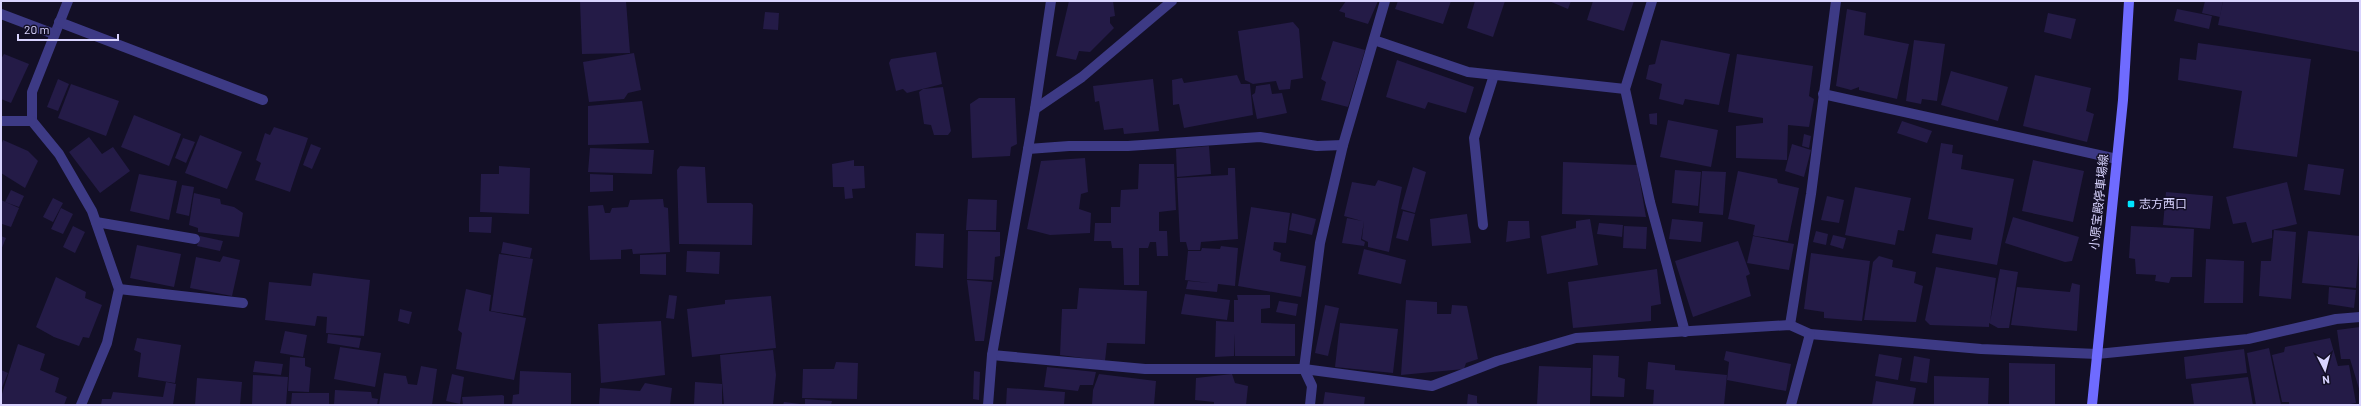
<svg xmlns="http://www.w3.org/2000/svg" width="2361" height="406" font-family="Barlow,'Noto Sans JP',sans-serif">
  <rect width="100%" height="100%" fill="#130f26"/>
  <!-- building -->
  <g fill="#241b47">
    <path d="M580,1H626L630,53L582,54Z"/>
    <path d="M1069,1H1113L1115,16L1110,17V23L1114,28L1090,52L1079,51L1076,60L1056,56Z"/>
    <path d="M1346,1H1378L1368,24L1345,17V13L1339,11Z"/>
    <path d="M1398,1H1451L1443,24L1395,9Z"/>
    <path d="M1475,1H1505L1493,37L1467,28Z"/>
    <path d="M1549,1H1571L1568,9Z"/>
    <path d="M1593,1H1634L1624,31L1587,20Z"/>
    <path d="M2205,1H2223L2220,17L2202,13Z"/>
    <path d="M2223,1H2360V52L2218,25Z"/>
    <path d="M1847,9L1866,13L1864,35L1909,44L1897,99L1859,90V87L1851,90L1836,86Z"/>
    <path d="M2177,9L2212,16L2209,29L2174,21Z"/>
    <path d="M765,12L779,13L778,30L763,29Z"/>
    <path d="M2048,13L2076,19L2071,39L2044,32Z"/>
    <path d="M1293,22L1299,29L1303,78L1291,80L1290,89L1279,90L1276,81L1253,84L1245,80L1238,31Z"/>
    <path d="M1661,40L1730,54L1719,105L1685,99L1683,105L1659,99L1662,84L1646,79L1649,65L1655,64Z"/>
    <path d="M1914,40L1945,44L1937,101L1922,99L1921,104L1906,101Z"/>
    <path d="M1333,41L1365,50L1348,107L1321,100L1326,82L1321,79Z"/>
    <path d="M2198,43L2311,59L2297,157L2233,148L2242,91L2178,80L2180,58L2196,60Z"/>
    <path d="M936,52L942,84L907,93L903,89L896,91L889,63L891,59Z"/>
    <path d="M634,53L641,90L628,93L624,99L589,102L583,62Z"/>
    <path d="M4,54L29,64L11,103L1,99V59Z"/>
    <path d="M1737,54L1813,66L1809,96L1814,99L1809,127L1788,125L1787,160L1736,158V126L1763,123V118L1728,112Z"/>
    <path d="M1397,60L1474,87L1466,113L1428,102L1425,109L1386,97Z"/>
    <path d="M1951,71L2008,87L1998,121L1941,105Z"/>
    <path d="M1237,75L1241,84H1250L1253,115L1184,128L1179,104L1173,105L1172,80L1182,78L1184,83Z"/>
    <path d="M2035,75L2091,88L2086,111L2094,114L2087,142L2023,126Z"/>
    <path d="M58,79L69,84L58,111L47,107Z"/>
    <path d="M1153,79L1159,131L1124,134L1123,128L1104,130L1099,101L1095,102L1093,86Z"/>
    <path d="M71,84L119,101L106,136L58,118Z"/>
    <path d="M1270,84L1272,94L1282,93L1287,113L1257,119L1252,95L1255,93L1256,86Z"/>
    <path d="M943,87L951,131L948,135H934L931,125L924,124L919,92L923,89Z"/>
    <path d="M979,98H1015L1017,144L1011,147L1010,156L972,158L970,104Z"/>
    <path d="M642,101L649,143L588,145V106Z"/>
    <path d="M1657,113V125L1650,124L1649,114Z"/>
    <path d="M134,115L181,134L169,166L121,147Z"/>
    <path d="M1668,120L1718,130L1711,167L1660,157Z"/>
    <path d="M1902,121L1932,131L1927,143L1897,133Z"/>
    <path d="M274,127L308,138L290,192L255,180L261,163L256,160L265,133L270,135Z"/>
    <path d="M1804,134L1811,136L1809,148L1802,146Z"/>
    <path d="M200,135L242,152L227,189L185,173Z"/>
    <path d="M89,137L102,154L113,147L130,171L100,193L69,152Z"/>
    <path d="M183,138L195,142L186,163L175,158Z"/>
    <path d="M3,140L28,151L38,161L25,188L1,173V145Z"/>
    <path d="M1941,143L1953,145L1952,153L1963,155L1961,169L2014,179L1997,265L1932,253L1936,234L1971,240L1973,228L1928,219Z"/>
    <path d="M311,144L321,148L312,169L303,165Z"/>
    <path d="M1792,144L1811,150L1804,177L1785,171Z"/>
    <path d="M1209,146L1211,174L1177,177L1176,149Z"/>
    <path d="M590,148L654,150L652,174L588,172Z"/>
    <path d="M1085,158L1088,192L1081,194L1079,209L1091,213L1090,233L1050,235L1027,229L1041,161Z"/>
    <path d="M854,160V166H864L865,188L852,189L853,198L845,199L844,187H833L832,164Z"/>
    <path d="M2033,160L2084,171L2073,222L2022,211Z"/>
    <path d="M1563,162L1637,165L1646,217L1562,214Z"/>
    <path d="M1139,164H1174L1176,210L1159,212V231H1167L1168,256H1157L1156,242H1150L1148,248H1139V285H1124L1123,248H1112L1111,241H1094L1095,223H1111V207H1120L1121,190L1138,189Z"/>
    <path d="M2308,164L2344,169L2340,195L2304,190Z"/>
    <path d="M499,166L530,168L529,214L480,212L481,174H499Z"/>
    <path d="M680,166L705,167L707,203H751L753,205L752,245L679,244L677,170Z"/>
    <path d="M1413,167L1426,172L1415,213L1401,209Z"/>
    <path d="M1228,168H1235L1238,239L1201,242L1200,250H1188L1186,242H1180L1177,178L1228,175Z"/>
    <path d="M1675,170L1701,172L1698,206L1672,203Z"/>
    <path d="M1702,171L1726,172L1723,215L1699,213Z"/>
    <path d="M1738,171L1777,179L1778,183L1799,188L1788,241L1755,236L1753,235L1755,225L1728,219Z"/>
    <path d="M139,174L177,181L169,220L130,211Z"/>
    <path d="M590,174L613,175V191L590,192Z"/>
    <path d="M1378,180L1402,187L1389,252L1368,247V242L1362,239L1364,221L1361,240L1365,242L1364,246L1342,243L1347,218L1362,221L1344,216L1352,182L1375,186Z"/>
    <path d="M2287,182L2297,224L2272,230V238L2252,243L2246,222L2233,224L2226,197Z"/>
    <path d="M182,185L194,187L189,216L176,213Z"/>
    <path d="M1855,187L1911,198L1904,231L1898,230L1895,245L1845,235Z"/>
    <path d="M11,190L24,196L19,207L5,202Z"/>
    <path d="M2166,192L2213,196L2210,229L2163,225Z"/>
    <path d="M194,193L220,199L221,204L234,207L243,213L239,237L198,232V228L189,225Z"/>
    <path d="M1827,196L1844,200L1839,223L1821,220Z"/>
    <path d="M53,198L63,203L53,222L43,217Z"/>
    <path d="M663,199L664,207L668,208L670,252L633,254L632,249L621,250V259L590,260L588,206L603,205L605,213H610L612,208L628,207L630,200Z"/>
    <path d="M968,199L997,200L996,230H966Z"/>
    <path d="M1,200L19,208L11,227L2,224L1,226Z"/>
    <path d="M1251,207L1290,213L1286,243L1274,242L1273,250L1281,253L1280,261L1306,266L1301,297L1238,286Z"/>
    <path d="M61,208L73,214L63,234L51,229Z"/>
    <path d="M1403,211L1415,214L1408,241L1396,238Z"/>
    <path d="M1292,213L1316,219L1312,235L1289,230Z"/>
    <path d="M1467,214L1471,243L1432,246L1430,219Z"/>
    <path d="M469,217H492L491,233L469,232Z"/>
    <path d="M2013,217L2079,237L2072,261L2065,262L2005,243Z"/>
    <path d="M1590,219L1598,265L1547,274L1541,236L1576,228V221Z"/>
    <path d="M1672,219L1703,222L1701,242L1669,239Z"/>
    <path d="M1508,221H1529L1530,238L1506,242Z"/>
    <path d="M1599,223L1623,225L1622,237L1597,234Z"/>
    <path d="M73,226L85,232L75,253L63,247Z"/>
    <path d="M1624,226L1647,227L1646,249L1623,248Z"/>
    <path d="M2131,226L2194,229L2192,277H2171L2169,283L2155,281L2156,275L2136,274L2135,259L2129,258Z"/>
    <path d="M2274,230L2296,232L2291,299L2259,296L2261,261H2271Z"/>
    <path d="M968,231L1000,232V256L995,257L993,280L967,279Z"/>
    <path d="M1816,231L1828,234L1826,245L1813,242Z"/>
    <path d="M2308,231L2360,236L2356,288L2302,283Z"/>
    <path d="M916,233L944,234L943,268L915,266Z"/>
    <path d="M1833,235L1846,238L1843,249L1830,245Z"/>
    <path d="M1,236L6,238L1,250Z"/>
    <path d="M200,236L223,241L220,251L197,246Z"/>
    <path d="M1753,236L1794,244L1789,270L1747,263Z"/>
    <path d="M1738,241L1750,274L1746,276L1751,296L1693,317L1675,261Z"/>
    <path d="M503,242L532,248L530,258L501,253Z"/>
    <path d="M137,245L181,254L174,287L130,278Z"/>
    <path d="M1221,246L1238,248L1235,286L1218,284L1217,292L1186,289L1188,281L1210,283L1185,280L1188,251H1201L1202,248L1220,249Z"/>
    <path d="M1364,249L1406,260L1401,284L1358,274Z"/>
    <path d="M687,251L720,252L719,274L686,272Z"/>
    <path d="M1811,253L1870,261L1862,321L1824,318V312L1804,309Z"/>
    <path d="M499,254L533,259L523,316L491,311Z"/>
    <path d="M666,254V275L640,274V255Z"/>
    <path d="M223,256L240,260L232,296L190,288L196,257L220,262Z"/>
    <path d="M1879,256L1893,260L1892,267L1916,272L1914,283L1923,286L1916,322L1864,320L1873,262Z"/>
    <path d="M2206,259L2244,261L2243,303H2204Z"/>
    <path d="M1936,267L1996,278L1990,322L2000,269L2018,272L2009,328H1998L1989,323V327L1930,325L1925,320Z"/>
    <path d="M1657,269L1661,304L1651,306V321L1573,328L1568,282Z"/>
    <path d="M313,273L370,280L364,336L326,333L327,317L317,316L315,326L265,320L269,282L311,286Z"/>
    <path d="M56,277L86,292L85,298L102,305L89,338L83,337L79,346L54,337L36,327Z"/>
    <path d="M967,280L992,282L984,341H975Z"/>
    <path d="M2072,283L2080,285L2077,331L2011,325L2017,287L2070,292Z"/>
    <path d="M2329,287L2356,290L2354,308L2328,304Z"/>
    <path d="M1079,288L1147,291L1145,344L1107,343L1105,361L1060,355L1062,309H1077Z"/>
    <path d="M466,289L491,295L489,311L526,318L514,380L456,369L462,333L458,330Z"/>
    <path d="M1185,294L1230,300L1227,320L1181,314Z"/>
    <path d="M669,295L677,296L674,319L666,318Z"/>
    <path d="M1237,295H1270V308L1261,309V323L1295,324V356H1235L1234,333V356L1215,357L1216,321L1234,322V300H1238Z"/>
    <path d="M771,296L776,348L692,357L687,309L725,304V300Z"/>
    <path d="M1406,300L1437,302V314H1451L1452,305L1467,306L1478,359L1466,363L1464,369L1401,375Z"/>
    <path d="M1279,301L1298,304L1296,316L1276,312Z"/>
    <path d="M1325,305L1339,308L1328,356L1315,353Z"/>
    <path d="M400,309L412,312L409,324L398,321Z"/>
    <path d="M661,321L665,375L601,383L598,324Z"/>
    <path d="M1340,323L1398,329L1393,373L1335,367Z"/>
    <path d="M2360,327V392L2350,359H2341L2337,330Z"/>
    <path d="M285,331L307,335L303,357L280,353Z"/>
    <path d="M328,334L361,338L359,348L327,343Z"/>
    <path d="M137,338L181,345L175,383L138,377L141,353L134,350Z"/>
    <path d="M2330,338L2338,366L2349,365L2356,403L2345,405H2289V402H2282L2272,355L2284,352L2285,347Z"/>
    <path d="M18,344L45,354L40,370L59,378L55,392L67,397L64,405H1V397Z"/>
    <path d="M340,347L381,353L375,387L334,379Z"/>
    <path d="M2269,348L2281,405H2256L2247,353Z"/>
    <path d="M2244,349L2247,373L2186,379L2184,357Z"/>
    <path d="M773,350L776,375L773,405H724L720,355Z"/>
    <path d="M1726,351L1791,364L1786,391L1727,380L1729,362L1724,360Z"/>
    <path d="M1879,354L1902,358L1898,380L1875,376Z"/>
    <path d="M1593,355L1619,356L1618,377L1625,379L1624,397L1592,396Z"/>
    <path d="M1914,356L1930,359L1927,383L1910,381Z"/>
    <path d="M290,357L305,358V366L311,368L309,392L288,391Z"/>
    <path d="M255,361L283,364L281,375L253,372Z"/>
    <path d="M836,362L858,363L857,399L802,398L803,369H834Z"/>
    <path d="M1648,362L1675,365V370L1727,375L1724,405H1653L1654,390L1646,389Z"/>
    <path d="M2009,363L2055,364V405H2009Z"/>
    <path d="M421,366L437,369L432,405H379L384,373L406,376L408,384L417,385Z"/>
    <path d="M1539,366L1591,368L1590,405H1537Z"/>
    <path d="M1047,367L1096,372L1093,385H1080L1078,391L1044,387Z"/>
    <path d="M1,370L8,373L1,390Z"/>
    <path d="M520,371L571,373V405H512L513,395L519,394Z"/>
    <path d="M974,371L980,372L979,400L973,399Z"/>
    <path d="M452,374L464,377L460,404L446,401Z"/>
    <path d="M1099,374L1156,381L1154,405H1092L1093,390Z"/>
    <path d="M1232,374L1235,383L1248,386L1246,405H1214V402L1195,400L1196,378Z"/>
    <path d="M253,375L288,377L286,405H252Z"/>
    <path d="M1934,376L1989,378L1988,405H1934Z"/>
    <path d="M2248,377L2253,405H2194L2191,384Z"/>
    <path d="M197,378L242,382L240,405H195Z"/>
    <path d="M1876,381L1916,388L1913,405H1872Z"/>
    <path d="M166,382L176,384L173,405H101L102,399H111L113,392L163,397Z"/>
    <path d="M695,382L722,384V405H694Z"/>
    <path d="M645,383L672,388L670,405H599L600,388L640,391Z"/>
    <path d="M1007,388L1065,392L1064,405H1006Z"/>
    <path d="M335,390L371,392L372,398L378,399L377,405H334Z"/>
    <path d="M1325,392L1365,397L1364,405H1323Z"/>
    <path d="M292,393H329V405H291Z"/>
    <path d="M1468,394L1477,396V403L1482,405H1467Z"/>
    <path d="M502,395L504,396V405H463L462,397Z"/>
    <path d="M805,399L832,401L831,405H805Z"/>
    <path d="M784,402L800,404V405H783Z"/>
  </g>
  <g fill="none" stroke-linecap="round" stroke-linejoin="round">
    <!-- service -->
    <g stroke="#3d3a85" stroke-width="10">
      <path d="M1823,94L2117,159"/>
      <path d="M1028,149L1069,146H1128L1260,137L1317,146L1343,145"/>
      <path d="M96,222L195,239"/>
      <path d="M1483,225L1474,138L1494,75"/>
    </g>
    <!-- minor -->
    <g stroke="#3d3a85" stroke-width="10">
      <path d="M68,1L32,92V121L59,154L92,211L119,289L107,343L81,405"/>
      <path d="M1652,1L1625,89L1650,202L1685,332"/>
      <path d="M1,14L54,34"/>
      <path d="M59,22L263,100"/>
      <path d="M1374,40L1468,72L1625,89"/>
      <path d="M1035,109L1082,77L1172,1"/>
      <path d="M1,121H32"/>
      <path d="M119,289L243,303"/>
      <path d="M1790,325L1811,194L1836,1"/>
      <path d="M992,355L1145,369H1304L1432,386L1497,361L1576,338L1790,325L1810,334L1981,349L2097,354L2248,339L2336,319L2360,317"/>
      <path d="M988,405L992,355L1035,109L1051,1"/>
      <path d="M1310,405L1312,386L1304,369L1320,243L1343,145L1385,1"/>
      <path d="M1791,405L1810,334"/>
    </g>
    <!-- secondary -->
    <path stroke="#6f6bff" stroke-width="10" d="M2092,405L2123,100L2129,1"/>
  </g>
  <!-- markers -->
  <rect fill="#00e5ff" stroke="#130f26" stroke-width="1.5" x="2127" y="200" width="8" height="8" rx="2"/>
  <g text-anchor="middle" stroke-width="3" stroke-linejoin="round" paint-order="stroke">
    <!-- street labels -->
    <g font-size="12" fill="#d9d4ff" stroke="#130f26">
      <text transform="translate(2099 202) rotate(-84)" y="4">小原宝殿停車場線</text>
    </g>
    <!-- poi labels -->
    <g font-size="12" fill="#d9d4ff" stroke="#130f26" text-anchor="start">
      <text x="2139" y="208">志方西口</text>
    </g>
  </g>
  <!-- border -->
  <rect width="2361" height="406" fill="none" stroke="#d9d4ff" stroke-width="4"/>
  <!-- north arrow -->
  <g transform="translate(2325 370) rotate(174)" stroke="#130f26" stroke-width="3" paint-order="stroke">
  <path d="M0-3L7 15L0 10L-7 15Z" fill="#d9d4ff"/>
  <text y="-6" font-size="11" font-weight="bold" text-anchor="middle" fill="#d9d4ff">N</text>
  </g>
  <!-- scale -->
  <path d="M18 34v6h100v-6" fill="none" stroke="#d9d4ff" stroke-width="2"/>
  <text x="24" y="34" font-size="12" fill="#d9d4ff" stroke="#130f26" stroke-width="3" paint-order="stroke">20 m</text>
</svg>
